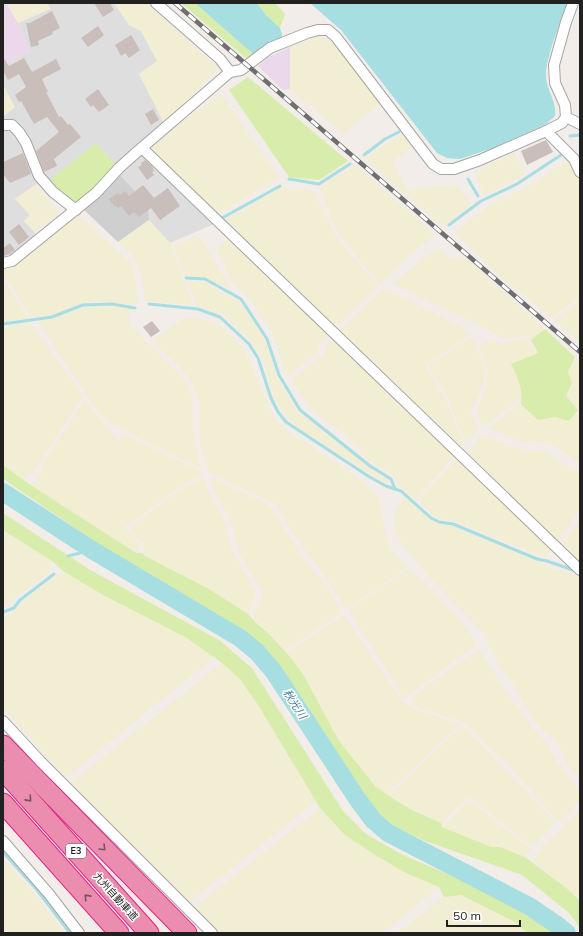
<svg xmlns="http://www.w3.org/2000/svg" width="583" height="936" font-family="Mulish,'Noto Sans JP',sans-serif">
  <rect width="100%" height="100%" fill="#f2ede8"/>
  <!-- residential -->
  <path fill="#dfdede" d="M47,3H114L129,25L141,31L157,61L139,74L164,123L141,143L214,224L170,243L149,220L148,205L119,174L115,164L48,181L35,185L15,199L30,215L24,221L35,232L34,238L9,259H3V115L4,116L15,107L3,85V65L30,51L18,23L50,9Z"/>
  <!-- industrial -->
  <g fill="#ebd9eb">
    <path d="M3,3L8,5L18,23L30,51L3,65Z"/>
    <path d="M290,47V89L283,90L258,66L267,58Z"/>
  </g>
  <!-- religious -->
  <path fill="#cfcfcf" d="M119,174L148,205L149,220L118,242L83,209Z"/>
  <!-- farmland -->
  <g fill="#f1eed3">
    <path d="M6,3H47L50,9L18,23Z"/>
    <path d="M114,3H147L216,66V71L164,123L139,74L157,61L141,31L129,25Z"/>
    <path d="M320,36L334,43L381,103L343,133L290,89V47Z"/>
    <path d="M3,85L15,107L4,116L3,115Z"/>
    <path d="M221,94L279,178L217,214L152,151L153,145L188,117Z"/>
    <path d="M403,134L412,147L392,161L406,189L455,185L472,203L443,227L365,158Z"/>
    <path d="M514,153L526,174L484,195L475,172Z"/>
    <path d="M569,160H572L580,177V297L552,318L506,281L454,233L489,205L520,191Z"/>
    <path d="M355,165L435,235L410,254L380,284L350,248L336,229L320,187Z"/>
    <path d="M35,185L59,212L35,232L24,221L30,215L15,199Z"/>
    <path d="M282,187L314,191L334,233L347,251L378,286L336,326L224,221Z"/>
    <path d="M78,215L128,261L133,269L136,284L138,305L97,301L80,304L53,314L39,317L30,316L3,272V267L24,257Z"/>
    <path d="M149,220L170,243L193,305L145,301L142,277L134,257L118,242Z"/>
    <path d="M199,236L231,289L205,278L185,276L173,246Z"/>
    <path d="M228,239L329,335L321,342L317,353L288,376L283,366L272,332L250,300L233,283L216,250Z"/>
    <path d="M438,248L450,258L468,260L545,329L531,340L525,336L506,339L392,283Z"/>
    <path d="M3,279L28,318L3,322Z"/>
    <path d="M187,281L205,283L240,302L265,340L276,376L299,413L368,467L390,481L385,483L296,426L283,413L274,398L262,357L251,341L222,314L197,306Z"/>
    <path d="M384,289L409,300L470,332L468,336L425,366L445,399L464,445L459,447L340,332V330Z"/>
    <path d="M580,301V342L554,320Z"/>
    <path d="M110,306L123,308L132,311L129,317L131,326L143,339L182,377L190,392L193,402V428L197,454L201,468L163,451L107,421L96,409L38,321L54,319L71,312L88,307Z"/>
    <path d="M186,317L211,321L220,325L234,338L243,348L252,366L267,403L276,420L283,428L347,470L365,484L378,497L388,543L392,550L408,567L346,609L321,570L298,541L276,504L208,472L200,446L199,400L187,375L176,363L152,341Z"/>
    <path d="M20,325H32L83,396L33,472L23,479L3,465V329Z"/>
    <path d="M471,337L486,369L480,393L470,414L479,427L466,443L448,398L429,366Z"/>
    <path d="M524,338L538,353L511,364L519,379L522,397L484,426L476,412L486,388L488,368L478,346L491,339L502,344Z"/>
    <path d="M332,339H335L455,455L415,500L401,487L393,475L372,463L358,451L360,448L351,439L318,415L310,407L293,382V380L324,354L327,345Z"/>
    <path d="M575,357L580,360V411L566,396L572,383L568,372Z"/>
    <path d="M85,400L118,442L123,434L202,472L203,476L186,483L124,527L140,544L136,553L32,486L41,474V467Z"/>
    <path d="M521,404L538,420L555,417L569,421L575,413L580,418V462L574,459L548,442L525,443L488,428Z"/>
    <path d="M482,436L528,451H545L571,469L580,472V508L558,542L467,452Z"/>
    <path d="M458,458L553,547L546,558L454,521L435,518L418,500Z"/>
    <path d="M210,477L269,505L309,567L324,582L342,612L285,651L270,635L254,621V616L264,592L257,584L239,553L230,518L213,489Z"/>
    <path d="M204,479L209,493L225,523L231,549L256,593L248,614L209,589L145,556L142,553L144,547L143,543L130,531L131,527L186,486Z"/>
    <path d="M404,496L431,520L438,524L452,526L539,562L552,569L580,577V780L566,762L562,752L555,739L542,729L532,717L513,684L497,662L483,633L422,569L400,541L394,528L395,513Z"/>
    <path d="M580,520V560L563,544Z"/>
    <path d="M3,530L52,561L49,572L5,605H3Z"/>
    <path d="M409,568L456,616L475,641L474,646L404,698L349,610Z"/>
    <path d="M63,571L103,595L187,638L214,657L66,777L3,708V617L15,612L25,600Z"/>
    <path d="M344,615L401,700L409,706L420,711L460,724L386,794L375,786L339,741L303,674L287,653Z"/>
    <path d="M479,649L503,687L522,714L533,729L546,742L556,761L580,792V802L558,821L511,768L465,723L415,706L410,701L429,684Z"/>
    <path d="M222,663L240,679L258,705L304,784L316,801L189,902L71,783Z"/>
    <path d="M462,726L468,731L555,822L532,847L469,796L441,823L414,811L388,796Z"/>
    <path d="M469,800L531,849L525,857L500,847H491L442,827Z"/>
    <path d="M320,808L345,835L375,855L406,873L439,887L382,933H220L194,908Z"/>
    <path d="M580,811V901L570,891L533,861L545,844Z"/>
    <path d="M3,859L32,891L64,933H3Z"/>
    <path d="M460,895L515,922L527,933H398L444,897Z"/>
  </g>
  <!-- grass -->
  <g fill="#d8edac">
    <path d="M181,3H195L254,55L247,59Z"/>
    <path d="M257,3H275L285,14L280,28L266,15Z"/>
    <path d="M248,77L348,161L319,180L289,177L229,90Z"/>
    <path d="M96,143L115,164L80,202H74L48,181Z"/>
    <path d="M545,329L575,357L568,372L572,383L566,396L578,410L569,421L555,417L538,420L521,404C523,389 518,377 511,364L538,353L531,340Z"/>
    <path d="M3,465L32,486L136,553H142L145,556L209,589L248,614L254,621L270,635L292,659L303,674L339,741L375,786L398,802L414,811L441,823L442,827L491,847H500L525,857L570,891L580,901V928L569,913L522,875L425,841L390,825L363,799L283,669L248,634L100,545L3,479Z"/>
    <path d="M3,513L92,571L219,640L252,668L343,811L366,834L401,854L517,904L559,933H527L515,922L461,895L444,897L439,887L406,873L375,855L345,835L320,808L258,705L240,679L222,663L187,638L103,595L63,571L52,561L3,530Z"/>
  </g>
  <!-- water -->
  <g fill="#a7dee1">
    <path d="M195,3H257L266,15L280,28L282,34V38L267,45L254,55Z"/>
    <path d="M310,3H567C561,21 545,59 546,77C547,91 557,102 555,116L546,124L493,148L460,159L447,158L437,153L341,30Z"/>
  </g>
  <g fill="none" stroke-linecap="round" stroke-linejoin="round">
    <!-- stream -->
    <g stroke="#a7dee1" stroke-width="3">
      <path d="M570,136L580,135"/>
      <path d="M364,155L385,139L399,132"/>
      <path d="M289,179L319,184L350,164"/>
      <path d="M468,179L478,196"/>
      <path d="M222,218L280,186"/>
      <path d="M449,225L481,201L517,184L561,155"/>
      <path d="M186,278L205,279L241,299L267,339L279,375L300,410L370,466L391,479L395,489"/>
      <path d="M149,304L198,309L220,317L249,344L258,358L271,398L278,412L286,422L368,476L386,486L401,491L431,518L439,522L453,524L537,559L547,561L573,570"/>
      <path d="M3,324L52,317L83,305L112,304L135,308"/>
      <path d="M68,556L92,550"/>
      <path d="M3,612L14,608L20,600L54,574"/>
      <path d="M3,852L37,890L70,933"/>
    </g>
    <!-- river -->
    <path stroke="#a7dee1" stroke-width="18" d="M3,492L92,550L240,638L257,652L274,672L358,800L373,820L388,833L529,906L560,927L567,933"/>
  </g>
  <!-- building -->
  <g fill="#cabeba">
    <path d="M94,3H110L114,10L103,17Z"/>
    <path d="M52,11L60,28L52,32L53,34L38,41L39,45L31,47L26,23H30Z"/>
    <path d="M98,26L104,35L88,47L81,38Z"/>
    <path d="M131,35L140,50L129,58L125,53L121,56L115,45Z"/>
    <path d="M3,57L9,66L24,58L32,72L56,59L61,69L42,79L48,92H46L59,117L61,116L68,125L70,124L81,137L54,159L57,166L44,172L36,151L59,132L47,117L34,124L21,101L19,102L15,95L26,87L19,74L8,80L3,71Z"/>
    <path d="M98,89L109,105L99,112L93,105L91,107L85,99Z"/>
    <path d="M153,109L159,120L151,125L145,114Z"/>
    <path d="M546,140L553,152L527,165L521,151Z"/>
    <path d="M23,153L31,174L10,183L3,174V162Z"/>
    <path d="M145,160L152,166L154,171L152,172L154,175L147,180L138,167L142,165L141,163Z"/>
    <path d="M143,185L154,198L168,188L180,206L160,220L151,208L139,217L134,212L129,216L121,206L118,208L116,206L115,207L109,199L118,193L120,195L125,191L129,196Z"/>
    <path d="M19,224L29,237L19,245L9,232Z"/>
    <path d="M10,243L15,250L8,255L3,256V248Z"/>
    <path d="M152,321L160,331L151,337L143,327Z"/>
  </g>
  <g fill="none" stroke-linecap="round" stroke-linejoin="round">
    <!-- street casing -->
    <g stroke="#a5a5a5" stroke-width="12">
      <g id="street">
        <path d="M156,3L220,59L230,72"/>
        <path d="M566,117L580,124"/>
        <path d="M3,125H12L19,132L26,143L39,176L53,192L76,210"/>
        <path d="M546,131L574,159L580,172"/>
        <path d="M142,148L580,570"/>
        <path d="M3,263L12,261L96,193L119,168L138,151L230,72L241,70L270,48L307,33L318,30H328L336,37L433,164L441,169H454L480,160L546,131L562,123L566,117L565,105L555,83L554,65L566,22L573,3"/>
        <path d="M3,721L41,762L212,933"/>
        <path d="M3,841L49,894L79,933"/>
      </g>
    </g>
    <!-- highway casing -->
    <g stroke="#e32186" stroke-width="21">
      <g id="highway">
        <path d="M3,745L187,933"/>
        <path d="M3,770L149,933"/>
        <path d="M3,803L119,933"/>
      </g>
    </g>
    <!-- street -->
    <use href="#street" stroke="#fff" stroke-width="10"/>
    <!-- highway -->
    <use href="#highway" stroke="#eb8daf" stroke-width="19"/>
    <!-- rail casing -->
    <g stroke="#6f6f6f" stroke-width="4.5">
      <path id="rail" d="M175,3L580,352"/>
    </g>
    <!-- rail -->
    <use href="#rail" stroke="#fff" stroke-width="3" stroke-dasharray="9" stroke-linecap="butt"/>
  </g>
  <!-- one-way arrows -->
  <defs><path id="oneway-chevron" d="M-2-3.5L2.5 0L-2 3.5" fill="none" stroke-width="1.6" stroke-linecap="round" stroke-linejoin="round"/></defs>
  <g stroke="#7c5261">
    <use href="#oneway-chevron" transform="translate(29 799) rotate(48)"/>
    <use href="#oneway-chevron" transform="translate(103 848) rotate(45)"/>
    <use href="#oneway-chevron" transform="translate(87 897) rotate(-132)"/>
  </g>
  <g text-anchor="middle" stroke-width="3" stroke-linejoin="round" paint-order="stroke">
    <!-- shield labels -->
    <rect fill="#fff" stroke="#646464" stroke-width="1" x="66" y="844" width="20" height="14" rx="3"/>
    <g font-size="9" font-weight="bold" fill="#212121">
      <text x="76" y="854">E3</text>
    </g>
    <!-- street labels -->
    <g font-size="10" fill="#212121" stroke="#fff">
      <text transform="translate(116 896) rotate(48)" y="4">九州自動車道</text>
    </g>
    <!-- water labels -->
    <g font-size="11" font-style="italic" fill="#3d7996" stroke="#fff">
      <text transform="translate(295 704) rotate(57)" y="4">秋光川</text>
    </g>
  </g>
  <!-- border -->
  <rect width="583" height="936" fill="none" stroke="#212121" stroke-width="8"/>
  <!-- scale -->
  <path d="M447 920v6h73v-6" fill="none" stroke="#212121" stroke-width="2"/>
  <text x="453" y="920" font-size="12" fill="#212121" stroke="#ffffff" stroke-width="3" paint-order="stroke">50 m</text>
</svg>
